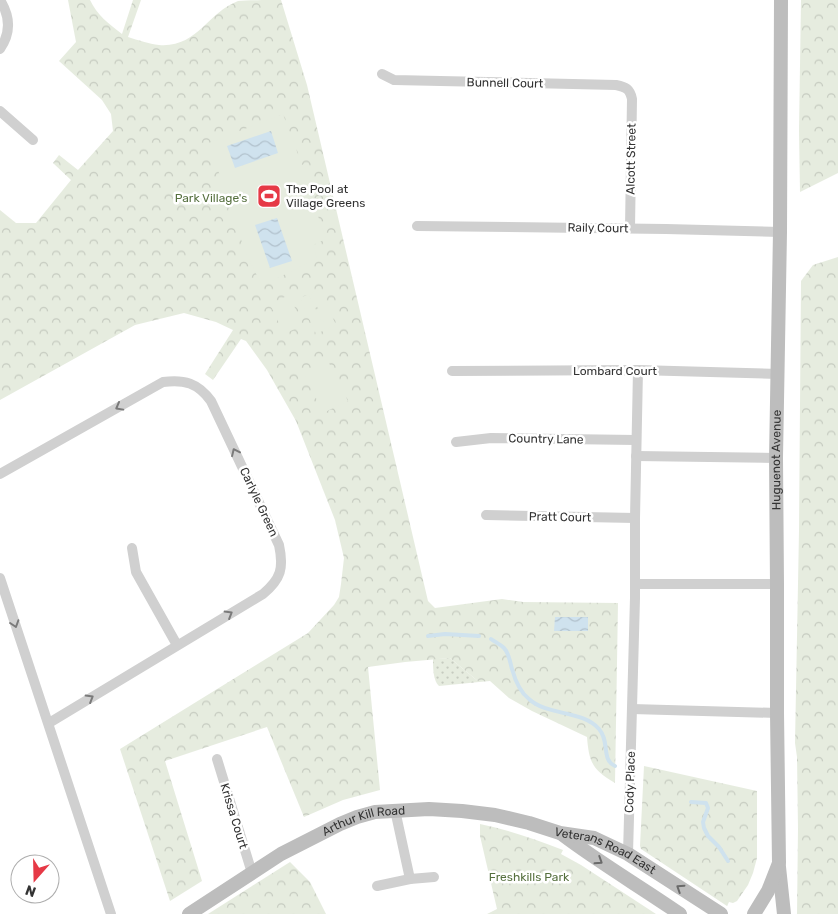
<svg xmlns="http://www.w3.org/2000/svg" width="838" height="914" font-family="Rubik,sans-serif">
  <defs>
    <pattern id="grass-dots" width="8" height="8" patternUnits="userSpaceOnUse" patternTransform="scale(1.25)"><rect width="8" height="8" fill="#e6ecdf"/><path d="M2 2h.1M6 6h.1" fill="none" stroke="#c6cbc0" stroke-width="1.8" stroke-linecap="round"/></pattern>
    <pattern id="forest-crowns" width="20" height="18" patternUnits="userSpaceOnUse" patternTransform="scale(1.25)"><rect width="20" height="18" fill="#e6ecdf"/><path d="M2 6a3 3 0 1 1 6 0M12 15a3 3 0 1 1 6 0" fill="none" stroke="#c6cbc0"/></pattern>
    <pattern id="water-waves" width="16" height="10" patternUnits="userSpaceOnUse" patternTransform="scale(1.25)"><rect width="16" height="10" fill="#cfe2ee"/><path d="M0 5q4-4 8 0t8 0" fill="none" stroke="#b2c2cd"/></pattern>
  </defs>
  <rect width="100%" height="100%" fill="#fff"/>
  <!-- grass -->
  <path fill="url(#grass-dots)" d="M450,658L479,682L439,686C433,681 433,667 433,659Z"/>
  <!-- forest -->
  <g fill="url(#forest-crowns)">
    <path d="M68,0H90C97,15 109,24 122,34L133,0H141L128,37C138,40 149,44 159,45C197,48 207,13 238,1C247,0 271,0 281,0L307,85L428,601L435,608L502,599L523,602L618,603L615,783C593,770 589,763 587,737L532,711L509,698L490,681L479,682L450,658L405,662L368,667L380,790L343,800L304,817L267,727L165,761L202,881L170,901L120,749L308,633L334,605L339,597L341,584L344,558L335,520L296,421L267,370L246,341L241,339L213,380L205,374L233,330L216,322L184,313L135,325L0,400V210L16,223H36L71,180L53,163L59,155L78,170L113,131L111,114L102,100L59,61L76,42Z"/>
    <path d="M801,0H838V173L800,192L799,131Z"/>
    <path d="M838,257V914H797L798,828L797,757L795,743L799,531L801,281L813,265Z"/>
    <path d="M644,766L757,791V858L753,873L748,885L737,901L733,903L729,902L727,906L641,849L640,846Z"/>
    <path d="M480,824C509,830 535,839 563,850L561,854L581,865L656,914H487L497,909L480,836Z"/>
    <path d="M290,862L310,882L326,914H208Z"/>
  </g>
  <!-- pitch -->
  <g fill="#e6ecdf">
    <path d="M283,114L302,165L304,164L314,191L310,193L326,239L313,245L317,258L262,286L245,251L209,143Z"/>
    <path d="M320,289L336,325L327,329L311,293Z"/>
    <path d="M309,294L325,330L316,334L300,298Z"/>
    <path d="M289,295L303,325L284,334L270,304Z"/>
    <path d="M328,361L348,401L323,413L304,373Z"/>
  </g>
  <!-- water -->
  <g fill="url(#water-waves)">
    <path d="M271,131L278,153L235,168L227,146Z"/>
    <path d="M277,218L292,261L270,268L255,225Z"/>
    <path d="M555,617H588V631H554Z"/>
  </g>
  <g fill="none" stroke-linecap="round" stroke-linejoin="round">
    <!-- stream -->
    <g stroke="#cfe2ee" stroke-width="4">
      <path d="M428,636L445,634L479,636"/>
      <path d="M491,639C495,642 500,644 504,648C509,653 510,662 512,669C515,680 520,692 529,699C547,716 583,710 599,729C610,741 601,760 615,766"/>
      <path d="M691,802L706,803L708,808L703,822L704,828L708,836L719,847L728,861"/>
    </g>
    <!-- street -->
    <g stroke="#d0d0d0" stroke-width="10">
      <path d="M0,0C10,16 11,33 0,49"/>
      <path d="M382,74L394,80L616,85C626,87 630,89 632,99L630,228"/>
      <path d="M0,111L33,140"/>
      <path d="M417,226L666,229L780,232"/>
      <path d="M452,371L638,370L778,374"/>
      <path d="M456,442L491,438L636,440"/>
      <path d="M636,456L776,458"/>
      <path d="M0,474L163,382C184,379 198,383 211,401L279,545C284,568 281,579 263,594L49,723"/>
      <path d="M486,515L635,518"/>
      <path d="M132,548L136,572L177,645"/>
      <path d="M0,578L111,914"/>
      <path d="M635,584H777"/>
      <path d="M632,709L777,713"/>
      <path d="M217,759L252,873"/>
      <path d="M395,810L410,879"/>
      <path d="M628,854L635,598V518L638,370"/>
      <path d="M377,886L410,879L434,877"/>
    </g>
    <!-- secondary -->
    <g stroke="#bdbdbd" stroke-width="14">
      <path d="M563,835C600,863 641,887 680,914"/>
      <path d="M779,867L784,914"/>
      <path id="s1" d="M189,914L281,854L340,824L357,817L375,812L429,809L462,811L495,815L529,823L560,833L594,838L628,854L721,914"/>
      <path id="s2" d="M754,914L768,891L779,863L777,713V584L776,458L780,232L781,0"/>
    </g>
  </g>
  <!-- one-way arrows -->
  <defs><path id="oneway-chevron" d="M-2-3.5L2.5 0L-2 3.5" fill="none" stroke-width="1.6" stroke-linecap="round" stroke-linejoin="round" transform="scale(1.25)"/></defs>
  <g stroke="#7a7a7a">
    <use href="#oneway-chevron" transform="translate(119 407) rotate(151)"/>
    <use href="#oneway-chevron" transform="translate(235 452) rotate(-115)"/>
    <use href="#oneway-chevron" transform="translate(229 614) rotate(-31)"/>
    <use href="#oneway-chevron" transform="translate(15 624) rotate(72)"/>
    <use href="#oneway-chevron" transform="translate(90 698) rotate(-31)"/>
  </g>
  <g stroke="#6a6a6a">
    <use href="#oneway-chevron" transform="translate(599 861) rotate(33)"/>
    <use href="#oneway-chevron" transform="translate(680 888) rotate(-147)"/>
  </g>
  <!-- icons -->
  <defs>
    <g id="stadium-square" transform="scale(1.25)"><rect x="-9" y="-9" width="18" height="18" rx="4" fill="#e63946" stroke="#fff"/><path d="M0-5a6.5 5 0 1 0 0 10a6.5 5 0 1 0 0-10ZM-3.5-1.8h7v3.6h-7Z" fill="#fff"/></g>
  </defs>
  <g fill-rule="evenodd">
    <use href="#stadium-square" x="269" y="196"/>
  </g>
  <g text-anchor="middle" stroke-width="5" stroke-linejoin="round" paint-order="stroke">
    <!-- street labels -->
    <g font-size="12" fill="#333" stroke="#fff">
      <text transform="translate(505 83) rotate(1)" y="4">Bunnell Court</text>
      <text transform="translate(631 159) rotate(-89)" y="4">Alcott Street</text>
      <text transform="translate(598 228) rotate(1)" y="4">Raily Court</text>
      <text x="615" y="375">Lombard Court</text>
      <text transform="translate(546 439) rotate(1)" y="4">Country Lane</text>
      <text dy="4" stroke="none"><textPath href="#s2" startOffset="460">Huguenot Avenue</textPath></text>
      <text transform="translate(259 502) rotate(65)" y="4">Carlyle Green</text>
      <text transform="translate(560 517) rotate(1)" y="4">Pratt Court</text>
      <text transform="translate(630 782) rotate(-88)" y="4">Cody Place</text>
      <text transform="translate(234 816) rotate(73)" y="4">Krissa Court</text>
      <text dy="4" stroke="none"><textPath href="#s1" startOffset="200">Arthur Kill Road</textPath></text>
      <text dy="4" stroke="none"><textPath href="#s1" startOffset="450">Veterans Road East</textPath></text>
    </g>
    <!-- poi labels -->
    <g font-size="12" fill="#333" stroke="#fff" text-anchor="start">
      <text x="286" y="193">The Pool at<tspan x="286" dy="14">Village Greens</tspan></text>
    </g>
    <!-- park labels -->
    <g font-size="12" fill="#56703f" stroke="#fff">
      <text x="211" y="202">Park Village's</text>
      <text x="529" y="881">Freshkills Park</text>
    </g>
  </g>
  <!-- north arrow -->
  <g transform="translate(35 879) rotate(200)"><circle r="24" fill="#ffffff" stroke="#adadad"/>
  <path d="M0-4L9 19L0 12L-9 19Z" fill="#e63946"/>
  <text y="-8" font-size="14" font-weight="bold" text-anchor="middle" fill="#333333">N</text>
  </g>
</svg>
